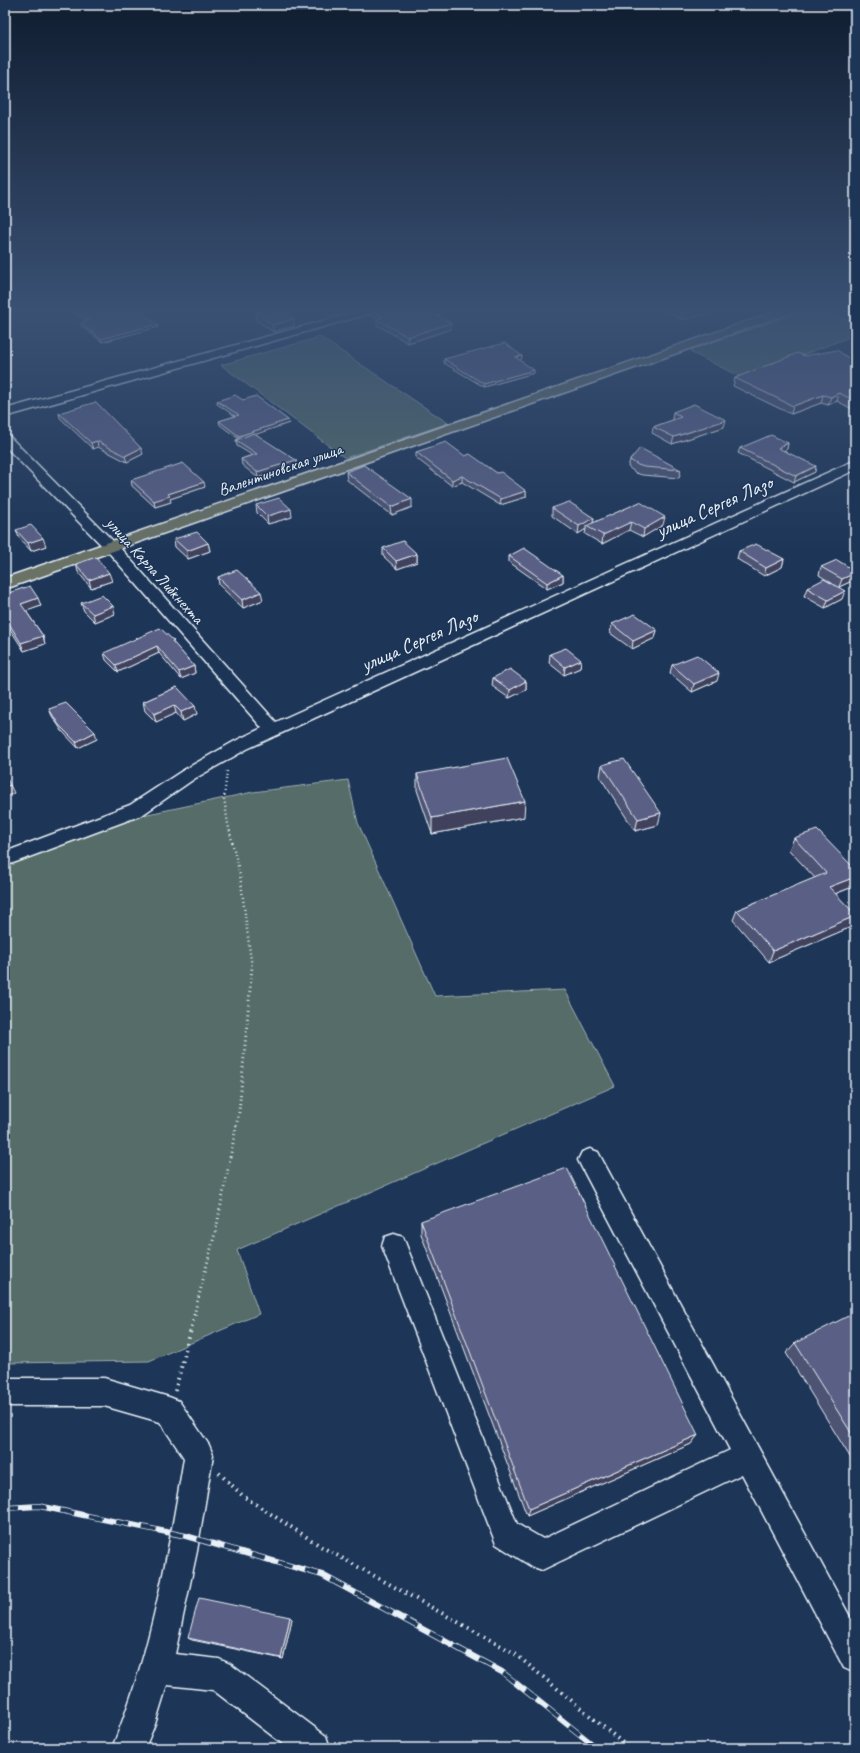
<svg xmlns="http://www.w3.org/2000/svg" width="860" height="1753" font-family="Caveat,sans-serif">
  <rect width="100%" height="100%" fill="#1d3557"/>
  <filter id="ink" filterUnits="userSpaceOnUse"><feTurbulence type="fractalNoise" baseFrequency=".025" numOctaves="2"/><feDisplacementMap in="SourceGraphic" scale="8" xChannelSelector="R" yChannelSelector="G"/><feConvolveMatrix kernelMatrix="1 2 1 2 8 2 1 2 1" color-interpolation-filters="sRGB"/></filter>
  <g filter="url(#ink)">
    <!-- green -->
    <g fill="#556c68" stroke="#9eaeb0">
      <path d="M812,309H825L850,321H855V335L743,378L692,353L691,349Z"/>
      <path d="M320,337L448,423L345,458L221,365Z"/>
      <path d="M348,780L358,823L435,996L565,990L615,1086L237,1250L259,1314L149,1361L5,1363V857L91,826L253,792Z"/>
    </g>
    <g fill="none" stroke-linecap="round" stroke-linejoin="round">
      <!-- minor casing -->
      <g stroke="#e8f1f8" stroke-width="3">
        <g id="minor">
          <path d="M366,309H380L379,311L5,417V409Z"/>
          <path d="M5,435L9,436L121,549L276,722L851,462L855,461V470L247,749L194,779L142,815L5,866V852L130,805L182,771L235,741L262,728L111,555L5,446Z"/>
          <path d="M590,1149L598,1152L855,1626V1673L844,1668L742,1474L542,1570L531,1566L496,1544L382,1246L385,1237L394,1234L403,1237L517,1524L543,1539L730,1450L582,1168L578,1160L582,1152Z"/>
          <path d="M5,1378H104L169,1397L179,1401L209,1445L213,1455L197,1551L175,1654L219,1659L230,1664L326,1736L330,1748H288L213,1690L167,1685L155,1724L145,1748H112C150,1656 168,1556 184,1458L160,1422L104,1406H5Z"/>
        </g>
      </g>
      <!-- major casing -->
      <g stroke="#e8f1f8" stroke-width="3">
        <path id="major" d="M783,309H799L797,311L5,589V578Z"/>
      </g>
      <!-- path-far2 -->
      <path stroke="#e8f1f8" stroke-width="2.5" stroke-dasharray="1 3" stroke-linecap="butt" d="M227,771L224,798L228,824L240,875L252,968"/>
      <!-- path-far1 -->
      <path stroke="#e8f1f8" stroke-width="3" stroke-dasharray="1 3.5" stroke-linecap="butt" d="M194,1315L217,1225L239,1112L252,967"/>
      <!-- path -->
      <g stroke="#e8f1f8" stroke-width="4" stroke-dasharray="1.5 4.5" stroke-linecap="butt">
        <path d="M175,1391L195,1314"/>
        <path d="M219,1473L243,1496L322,1547L514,1653L629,1748"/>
      </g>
      <!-- minor -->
      <use href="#minor" fill="#1d3557" fill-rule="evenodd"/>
      <!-- major -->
      <use href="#major" fill="#6a7266" fill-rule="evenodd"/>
      <!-- rail casing -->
      <g stroke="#e8f1f8" stroke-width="6">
        <path id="rail" d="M5,1508L39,1506L186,1536L322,1575L502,1672L597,1748"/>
      </g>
      <!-- rail -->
      <use href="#rail" stroke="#1d3557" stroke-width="4.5" stroke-dasharray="14" stroke-linecap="butt"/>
    </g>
    <!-- wall -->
    <g fill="#4d5272" stroke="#e8f1f8">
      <path d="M68,309H104L108,311L157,324L158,327L102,342L81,326V323L87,321L68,310Z"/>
      <path d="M376,309H456L441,312V314L437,316L451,329L408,343L377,325V319L371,316V310Z"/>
      <path d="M660,309H726L682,320L669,312H668Z"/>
      <path d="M256,313L294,326L273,332L256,320Z"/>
      <path d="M522,356L521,360H519L534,373L484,387L444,363V359Z"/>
      <path d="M804,356L850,359L855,357V409L850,408L837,401L828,405L821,403L791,414L733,386L735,378Z"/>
      <path d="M243,400L288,420L289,423L255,434L296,460L297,466L258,478L242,465L241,459L252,455L237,446L236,440L239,439L220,425L219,421L235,416L217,404V401Z"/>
      <path d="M673,412L724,427L672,444L652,433L653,427L673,420L672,419Z"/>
      <path d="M59,413L143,454L127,462L98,447L93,449L60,418Z"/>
      <path d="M788,443L787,449L784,450L815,472L794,482L738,453L740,448Z"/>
      <path d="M416,452L465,456L497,473L526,491V497L500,505L462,482L452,486L416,458Z"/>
      <path d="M630,460L681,470L679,478L642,475L636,473L628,467Z"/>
      <path d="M346,472L412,507L392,515L347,480Z"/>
      <path d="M131,480L205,487L170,499L171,502L155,507L132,486Z"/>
      <path d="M640,502L663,525L643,537L629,530L602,544L585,534L586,529L578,534L552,516V508L594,518L593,523Z"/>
      <path d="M256,505L292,517L268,524L257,513Z"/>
      <path d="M16,530L46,546L31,551L19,538Z"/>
      <path d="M174,539L208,543L210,551L188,559L175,547Z"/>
      <path d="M383,548L417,554V562L397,569L383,556Z"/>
      <path d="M739,551L784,559L782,567L764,576L737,559Z"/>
      <path d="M509,556L563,575V582L547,589L509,562Z"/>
      <path d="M76,564L112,581L91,588L78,572Z"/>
      <path d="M821,567L855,571V578L854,580L839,587L842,599L825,608L804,596L807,588L833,584L819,575Z"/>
      <path d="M218,577L263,600L243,608L219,585Z"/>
      <path d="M5,594L41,606L26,611L43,636L45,644L24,651L5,621Z"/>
      <path d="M81,603L115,614L95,622L84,611Z"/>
      <path d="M612,624L657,630L655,638L632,649L610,633Z"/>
      <path d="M175,645L194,666L195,673L181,679L159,653L118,672L106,660L104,653Z"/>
      <path d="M550,654L581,660L580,668L564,675L549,663Z"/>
      <path d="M672,665L717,681L692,692L670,673Z"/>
      <path d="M493,678L526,681V690L509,698L492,686Z"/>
      <path d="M177,687L197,714L183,721L176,713L156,722L145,711L143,702Z"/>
      <path d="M49,709L97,739L78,748L62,731L52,716Z"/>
      <path d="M602,765L658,825L635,831L600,777Z"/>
      <path d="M417,774L524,817L432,834L417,790Z"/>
      <path d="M794,838L855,869V886L835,894L855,914V919L851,927L769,962L733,920L737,910L815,878L789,850Z"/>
      <path d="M421,1221L698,1435L691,1444L527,1516L421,1234Z"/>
      <path d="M855,1318V1465L786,1353L795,1343Z"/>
      <path d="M292,1619L283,1659L192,1640L188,1638Z"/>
    </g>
    <!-- shaded-wall -->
    <g fill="#3f425d" stroke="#e8f1f8">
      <path d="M439,309H456L441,312V314L430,317V312Z"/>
      <path d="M668,309H670L669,312H668Z"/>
      <path d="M706,309H726L682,320L683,314Z"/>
      <path d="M294,319V326L273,332V325Z"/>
      <path d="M451,323V329L408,343V337Z"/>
      <path d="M157,324L158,327L102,342L101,339Z"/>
      <path d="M522,356L521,360L515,361V357Z"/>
      <path d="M534,370V373L484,387V384Z"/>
      <path d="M839,393L837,401L828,405L831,397Z"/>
      <path d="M823,395L821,403L791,414L793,406Z"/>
      <path d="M288,420L289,423L239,440V436Z"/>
      <path d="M726,420L724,427L672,444L674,437Z"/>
      <path d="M97,441L98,447L93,449L91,443Z"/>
      <path d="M788,443L787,449L777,454L778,448Z"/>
      <path d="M141,448L143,454L127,462L125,456Z"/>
      <path d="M296,460L297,466L258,478L257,472Z"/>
      <path d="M816,466L815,472L794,482L796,476Z"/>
      <path d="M462,476V482L452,486V480Z"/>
      <path d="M204,482L205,487L170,499L171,502L155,507L154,501L168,494Z"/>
      <path d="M526,491V497L500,505L501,499Z"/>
      <path d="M412,499V507L392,515L391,507Z"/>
      <path d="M291,509L292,517L268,524L267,516Z"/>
      <path d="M665,517L663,525L643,537L644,529Z"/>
      <path d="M594,518L592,526H586V529L578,534L579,526Z"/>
      <path d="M631,522L629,530L602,544L603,535Z"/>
      <path d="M43,538L46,546L31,551L28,543Z"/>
      <path d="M208,543L210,551L188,559L187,551Z"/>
      <path d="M417,554V562L397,569L396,561Z"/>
      <path d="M784,559L782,567L764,576L766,568Z"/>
      <path d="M109,573L112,581L91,588L89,580Z"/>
      <path d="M855,573V578L854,580L839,587L842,579Z"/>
      <path d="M563,575V582L547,589V583Z"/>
      <path d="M845,591L842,599L825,608L828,600Z"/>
      <path d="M261,592L263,600L243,608L242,600Z"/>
      <path d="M38,598L41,606L24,612L21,604Z"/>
      <path d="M113,606L115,614L95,622L93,614Z"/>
      <path d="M657,630L655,638L632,649L633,641Z"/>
      <path d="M43,636L45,644L24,651L21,643Z"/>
      <path d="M157,646L159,653L118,672L116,665Z"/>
      <path d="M581,660L580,668L564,675L565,667Z"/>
      <path d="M194,666L195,673L181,679L179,672Z"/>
      <path d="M719,673L717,681L692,692L694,684Z"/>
      <path d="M526,681V690L509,698L510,690Z"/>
      <path d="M174,705L176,713L156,722L154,714Z"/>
      <path d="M195,706L197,714L183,721L181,712Z"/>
      <path d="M95,732L97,739L78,748L76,742Z"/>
      <path d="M10,785L14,793L5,797V787Z"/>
      <path d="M525,801L524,817L432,834V818Z"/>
      <path d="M661,813L658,825L635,831L638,819Z"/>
      <path d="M855,877V886L824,898L829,887Z"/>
      <path d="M855,916V919L851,927L769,962L773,951Z"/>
      <path d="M698,1435L691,1444L527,1516L529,1509Z"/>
      <path d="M290,1617L292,1619L283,1659L281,1658Z"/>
    </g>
    <!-- building -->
    <g fill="#5a5f85" stroke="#e8f1f8">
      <path d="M71,309H104L108,311L117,309H137L157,324L101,339L81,323L90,320Z"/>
      <path d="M273,309H278L294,319L273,325L256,313Z"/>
      <path d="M376,309H441L430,312L451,323L408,337L376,319L383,317L371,310Z"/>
      <path d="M673,309H706L683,314Z"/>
      <path d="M505,343L522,356L515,357L534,370L484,384L444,359Z"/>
      <path d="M837,350L850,359L855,357V401L839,393L831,397L823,395L793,406L735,378L798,353L804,356Z"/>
      <path d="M235,395L243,400L256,396L288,420L239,436L219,421L239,415L217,401Z"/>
      <path d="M96,402L141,448L125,456L97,441L91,443L59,413Z"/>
      <path d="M694,404L726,420L674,437L653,427L681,417L673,412Z"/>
      <path d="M254,433L296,460L257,472L241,459L257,454L236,440Z"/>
      <path d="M771,435L788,443L778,448L816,466L796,476L740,448Z"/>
      <path d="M446,442L465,456L470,454L497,473L501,472L526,491L501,499L462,476L452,480L416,452Z"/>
      <path d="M640,448L681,470L644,467L638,465L630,460Z"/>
      <path d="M183,463L204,482L168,494L170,496L154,501L131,480Z"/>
      <path d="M364,465L412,499L391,507L346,472Z"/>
      <path d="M279,498L291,509L267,516L256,505Z"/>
      <path d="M569,502L594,518L579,526L552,508Z"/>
      <path d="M640,502L665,517L644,529L631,522L603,535L586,526Z"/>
      <path d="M31,525L43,538L28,543L16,530Z"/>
      <path d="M197,532L208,543L187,551L174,539Z"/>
      <path d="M403,541L417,554L396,561L383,548Z"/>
      <path d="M756,544L784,559L766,568L739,551Z"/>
      <path d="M524,548L563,575L547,583L509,556Z"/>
      <path d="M96,557L109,573L89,580L76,564Z"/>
      <path d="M837,560L855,571V573L842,579L821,567Z"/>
      <path d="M237,570L261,592L242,600L218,577Z"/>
      <path d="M824,579L845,591L828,600L807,588Z"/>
      <path d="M30,586L38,598L21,604L43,636L21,643L5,617V594Z"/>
      <path d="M102,595L113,606L93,614L81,603Z"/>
      <path d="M635,614L657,630L633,641L612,624Z"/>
      <path d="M160,628L174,641H172L194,666L179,672L157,646L116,665L104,653Z"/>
      <path d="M566,648L581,660L565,667L550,654Z"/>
      <path d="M697,655L719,673L694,684L672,665Z"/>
      <path d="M510,669L526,681L510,690L493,678Z"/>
      <path d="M177,687L195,706L181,712L174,705L154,714L143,702Z"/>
      <path d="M66,703L95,732L76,742L59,725L49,709Z"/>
      <path d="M507,758L525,801L432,818L417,774Z"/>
      <path d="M624,759L661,813L638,819L602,765Z"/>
      <path d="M5,775L10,785L5,787Z"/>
      <path d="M817,830L855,869V877L829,887L855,914V916L773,951L737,910L826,873L794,838Z"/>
      <path d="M567,1168L698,1435L529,1509L421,1221Z"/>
      <path d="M852,1314L855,1318V1439L795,1343Z"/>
      <path d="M199,1598L290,1617L281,1658L188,1638Z"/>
    </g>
  </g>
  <!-- sky -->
  <linearGradient id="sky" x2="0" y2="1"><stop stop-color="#101d30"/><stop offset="0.56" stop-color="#3a5174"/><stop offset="1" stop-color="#3a5174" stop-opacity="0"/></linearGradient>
  <rect width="860" height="554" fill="url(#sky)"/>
  <g text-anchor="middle" stroke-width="3" stroke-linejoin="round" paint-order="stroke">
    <!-- far-street labels -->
    <g font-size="17" fill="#e8f1f8" stroke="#1d3557">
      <text transform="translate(280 469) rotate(-19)" y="6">Валентиновская улица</text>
      <text transform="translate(155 570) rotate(48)" y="6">улица Карла Либкнехта</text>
    </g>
    <!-- street labels -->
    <g font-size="20" fill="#e8f1f8" stroke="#1d3557">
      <text transform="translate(714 506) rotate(-24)" y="7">улица Сергея Лазо</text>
      <text transform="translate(419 640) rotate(-24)" y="7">улица Сергея Лазо</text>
    </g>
  </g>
  <!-- margin -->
  <rect width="860" height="1753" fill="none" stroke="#1d3557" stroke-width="20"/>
  <rect x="10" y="10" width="840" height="1733" fill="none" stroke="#e8f1f8" stroke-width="1.5" filter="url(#ink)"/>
</svg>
